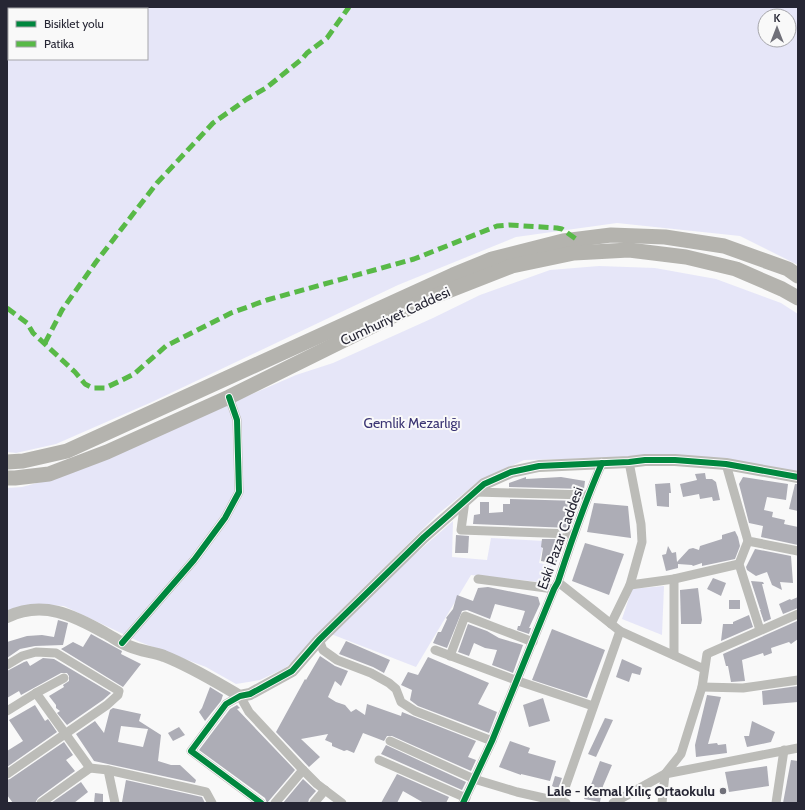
<svg xmlns="http://www.w3.org/2000/svg" width="805" height="810" font-family="Cabin,sans-serif">
  <rect width="100%" height="100%" fill="#f9f9f9"/>
  <!-- green -->
  <g fill="#e6e6f8" fill-rule="evenodd">
    <path d="M7,7H798V265L740,236L617,223L516,237L398,285L152,402L56,444L16,453L7,452ZM9,9H147V59H9ZM765,16H789V40H765Z"/>
    <path d="M599,266L655,268L716,279L781,303L798,314V472L606,458L524,460L479,481L438,514L330,621L303,653L285,668L260,680L236,684L206,667L140,642L64,606L31,604L7,612V488L22,487L63,476L296,375L333,363L433,318L480,295L550,270Z"/>
    <path d="M453,521L452,557L487,560L491,538L544,541L539,563L552,566L549,583L471,575L416,667L331,634L397,570Z"/>
    <path d="M664,586L662,635L622,619L632,589Z"/>
  </g>
  <!-- building -->
  <g fill="#adadb6" fill-rule="evenodd">
    <path d="M705,473L706,479H712L716,482L720,500L713,501L712,497L700,499L699,494L683,497L680,484L697,480L695,474Z"/>
    <path d="M526,477V479L561,477L585,481L584,489L509,487V483Z"/>
    <path d="M743,477L788,484L786,500L767,497L764,510L773,512L772,517L785,520L784,524L798,527V545L761,537L763,526L749,523L739,484Z"/>
    <path d="M670,483L671,493H669V507L657,506L655,484Z"/>
    <path d="M795,484H798V511L789,509Z"/>
    <path d="M510,499L580,501L570,528L473,524L474,515L480,514V502H489V513L503,512V504H510Z"/>
    <path d="M594,503L628,506L631,538L587,532Z"/>
    <path d="M735,531L738,537L740,546L735,559L702,566V563L693,566L692,565L678,564V568L666,571L662,555L666,554L668,546L672,553L676,552L677,562L689,549L693,548L699,550L700,546L722,539V535Z"/>
    <path d="M456,535L469,536L468,553H455Z"/>
    <path d="M542,539H558L563,541L556,564L541,561L543,548L541,547Z"/>
    <path d="M585,543L624,554L609,595L572,581Z"/>
    <path d="M755,549L791,556L793,583L780,582L782,590L772,585L767,572L756,576L747,570L746,567Z"/>
    <path d="M713,578L726,583L721,596L707,589Z"/>
    <path d="M751,581L763,582L764,584H762L771,619L764,622L760,610L761,609H760Z"/>
    <path d="M488,587L538,597L540,604L529,628H531L529,634L517,630L518,626H520L525,611L495,604L490,619L467,610L462,611L447,648L433,643L438,632H441L447,619L446,618L453,609L457,595L473,601L478,588Z"/>
    <path d="M698,588L702,620L701,624H681L680,590Z"/>
    <path d="M798,597V608L783,614L779,604L790,599L791,600Z"/>
    <rect x="729" y="600" width="11" height="9"/>
    <path d="M749,615L753,627L721,641L723,624H733V622Z"/>
    <path d="M58,620L68,623L63,645L35,646L20,649L7,658V642L27,636L42,635L54,637Z"/>
    <path d="M797,621L798,623V639L791,644L789,642L771,648L772,653L764,656L763,653L742,660L745,681L731,682L728,666H726L723,654Z"/>
    <path d="M468,624L487,631L499,638L523,645L513,673L492,665L497,650L485,648L474,643L469,656L458,652Z"/>
    <path d="M552,629L605,650L587,698L532,680Z"/>
    <path d="M91,634L122,651L121,654L141,664L123,687L61,649L73,642L83,647Z"/>
    <path d="M346,641L390,660L384,673L373,667L339,654Z"/>
    <path d="M320,656L335,666L348,671L341,686L335,681L328,697L336,702L345,705L351,712L356,709L365,715L367,704L401,716L402,712L476,741L468,757L476,760L471,771L392,736H387L384,741L363,733L354,753L347,750L344,751L332,746V743L325,740L328,734L301,739L320,757L309,767L276,732L305,679L306,680Z"/>
    <path d="M428,657L489,683L478,704L497,712L489,733L418,706L410,700L412,690L401,685L408,672L418,675Z"/>
    <path d="M43,658L54,659L111,693L103,700L67,725L57,713L60,711L56,708V705L49,696L64,687L63,685L69,681V676L67,673H61L21,695L19,691L7,698V671L24,662L27,661L30,666Z"/>
    <path d="M622,659L642,668L640,675L632,673L629,682L616,677Z"/>
    <path d="M798,686V702L763,705L762,691Z"/>
    <path d="M210,687L223,695L221,701L205,721L199,712L202,708Z"/>
    <path d="M707,695L721,697L708,744L717,743L718,745L726,744L727,753L696,757L695,745Z"/>
    <path d="M543,698L550,721L529,727L523,705Z"/>
    <path d="M35,705L45,721L48,719L57,732L7,767V751L23,741L9,720Z"/>
    <path d="M237,705L240,708L237,709L295,770L267,803L265,798L199,750L230,709Z"/>
    <path d="M113,708L141,714L139,721L161,735L158,761L171,765H180L196,780L195,783L94,761L76,734L95,721L104,733L110,710ZM121,726L148,729L143,747L118,742Z"/>
    <path d="M605,718L613,720L596,757L588,754Z"/>
    <path d="M752,721L775,732L771,742L747,747L744,736H749Z"/>
    <path d="M179,727L185,735L173,741L168,733Z"/>
    <path d="M510,741L530,748L528,753L556,761L550,781L521,774V775L499,767Z"/>
    <path d="M64,742L73,755L66,760L75,771L38,798L35,803H13L7,795V780L10,779Z"/>
    <path d="M386,745L466,782L462,790L381,754Z"/>
    <path d="M791,760L798,761V803H783Z"/>
    <path d="M600,761L612,765L603,786L600,802L584,799L587,790H589Z"/>
    <path d="M767,766L769,786L729,792L725,772Z"/>
    <path d="M397,774L449,797L446,803H424L403,791L397,803H381Z"/>
    <path d="M555,776L562,778L558,789L552,786Z"/>
    <path d="M303,779L316,791L309,799L308,803H283Z"/>
    <path d="M126,780L202,797L205,803L122,802Z"/>
    <path d="M81,782L88,792L74,803H51Z"/>
    <path d="M95,793L103,794V803H94Z"/>
  </g>
  <g fill="none" stroke-linecap="round" stroke-linejoin="round">
    <!-- minor -->
    <g stroke="#bcbcb8" stroke-width="9">
      <path d="M726,464L748,541L798,551"/>
      <path d="M475,492L588,495"/>
      <path d="M465,501L461,530L573,534"/>
      <path d="M748,541L739,564L760,630"/>
      <path d="M478,579L554,589"/>
      <path d="M674,579V655"/>
      <path d="M558,582L620,631L704,669"/>
      <path d="M630,585L674,579L739,564"/>
      <path d="M611,624L630,585L642,542L641,524L629,462"/>
      <path d="M319,640L323,650L337,660L371,673L389,683L396,689L401,702L415,711L492,741"/>
      <path d="M122,643L194,560L225,518L239,492L237,420L229,397"/>
      <path d="M435,650L518,681L593,706"/>
      <path d="M450,656L465,616L533,642"/>
      <path d="M7,665L22,656L36,652L56,653L119,691L118,695L107,705L7,774"/>
      <path d="M702,687L743,688L798,680"/>
      <path d="M36,693L90,768L108,770L206,792L212,803"/>
      <path d="M7,711L36,693L64,678"/>
      <path d="M390,741L474,779L517,792L566,803"/>
      <path d="M379,760L466,798"/>
      <path d="M108,770L115,803"/>
      <path d="M560,802L620,631"/>
      <path d="M41,803L90,768"/>
      <path d="M261,803L191,751L226,704L240,696L249,712L303,770L317,784L342,803"/>
      <path d="M275,803L303,770"/>
      <path d="M314,803L325,790"/>
      <path d="M463,803L492,741L554,589L558,582C571,542 585,502 602,463"/>
      <path d="M613,803L665,774L798,748"/>
      <path d="M662,803L665,774L681,754L702,687L707,654L798,614"/>
      <path d="M776,803L784,750"/>
    </g>
    <!-- tertiary -->
    <path stroke="#bcbcb8" stroke-width="12" d="M7,617C43,600 73,615 105,633C113,637 120,643 129,646C140,651 153,652 164,656C192,667 214,681 240,696L250,694L292,671L319,640L424,537L484,484L511,472L539,466L629,462L645,460H675L726,464L798,477"/>
    <!-- primary -->
    <g stroke="#b4b3ae" stroke-width="15">
      <path d="M7,462L23,461L67,451L453,275L492,259L563,241L611,235L665,237L724,246L788,269L798,276"/>
      <path d="M7,478H15L49,474L107,452L229,397L425,300L512,266L574,253L629,250L686,257L736,269L782,289L798,298"/>
    </g>
    <!-- quiet -->
    <g stroke="#58b947" stroke-width="5" stroke-dasharray="10 5" stroke-linecap="butt">
      <path d="M7,308L27,323L33,333L75,372L85,384L93,388H105L120,381L134,374L166,346L231,313L267,300L414,259L497,226L509,225L557,228L562,229L576,239"/>
      <path d="M45,343L62,310L96,262L157,183L213,123L247,99L266,88L302,59L307,53L327,38L349,7"/>
    </g>
    <!-- cycleway casing -->
    <g stroke="#f9f9f9" stroke-width="8">
      <g id="cycleway">
        <path d="M122,643L194,560L225,518L239,492L237,420L229,397"/>
        <path d="M261,803L191,751L226,704L240,696L250,694L292,671L319,640L424,537L484,484L511,472L539,466L629,462L645,460H675L726,464L798,477"/>
        <path d="M463,803L492,741L554,589L558,582C571,542 585,502 602,463"/>
      </g>
    </g>
    <!-- cycleway -->
    <use href="#cycleway" stroke="#00873e" stroke-width="6"/>
  </g>
  <!-- markers -->
  <circle fill="#707079" stroke="#f9f9f9" stroke-width="1.5" cx="723" cy="791" r="4"/>
  <g text-anchor="middle" stroke-width="4" stroke-linejoin="round" paint-order="stroke">
    <!-- street labels -->
    <g font-size="14" fill="#262634" stroke="#f9f9f9">
      <text transform="translate(395 316) rotate(-25)" y="5">Cumhuriyet Caddesi</text>
      <text transform="translate(560 538) rotate(-70)" y="5">Eski Pazar Caddesi</text>
    </g>
    <!-- park labels -->
    <g font-size="14" fill="#3b3573" stroke="#f9f9f9">
      <text x="412" y="428">Gemlik Mezarlığı</text>
    </g>
    <!-- poi labels -->
    <g font-size="14" font-weight="bold" fill="#262634" stroke="#f9f9f9" text-anchor="end">
      <text x="715" y="796">Lale - Kemal Kılıç Ortaokulu</text>
    </g>
  </g>
  <!-- border -->
  <rect width="805" height="810" fill="none" stroke="#262634" stroke-width="16"/>
  <!-- legend -->
  <rect x="8" y="8" width="140" height="52" fill="#f9f9f9" stroke="#a5a5aa"/>
  <rect x="16" y="21" width="20" height="6" fill="#00873e" stroke="#a5a5aa"/>
  <text x="44" y="28" font-size="12" fill="#262634">Bisiklet yolu</text>
  <rect x="16" y="41" width="20" height="6" fill="#58b947" stroke="#a5a5aa"/>
  <text x="44" y="48" font-size="12" fill="#262634">Patika</text>
  <!-- north arrow -->
  <g transform="translate(777 28)"><circle r="19" fill="#f9f9f9" stroke="#a5a5aa"/>
  <path d="M0-3L7 15L0 10L-7 15Z" fill="#707079"/>
  <text y="-6" font-size="11" font-weight="bold" text-anchor="middle" fill="#262634">K</text>
  </g>
</svg>
